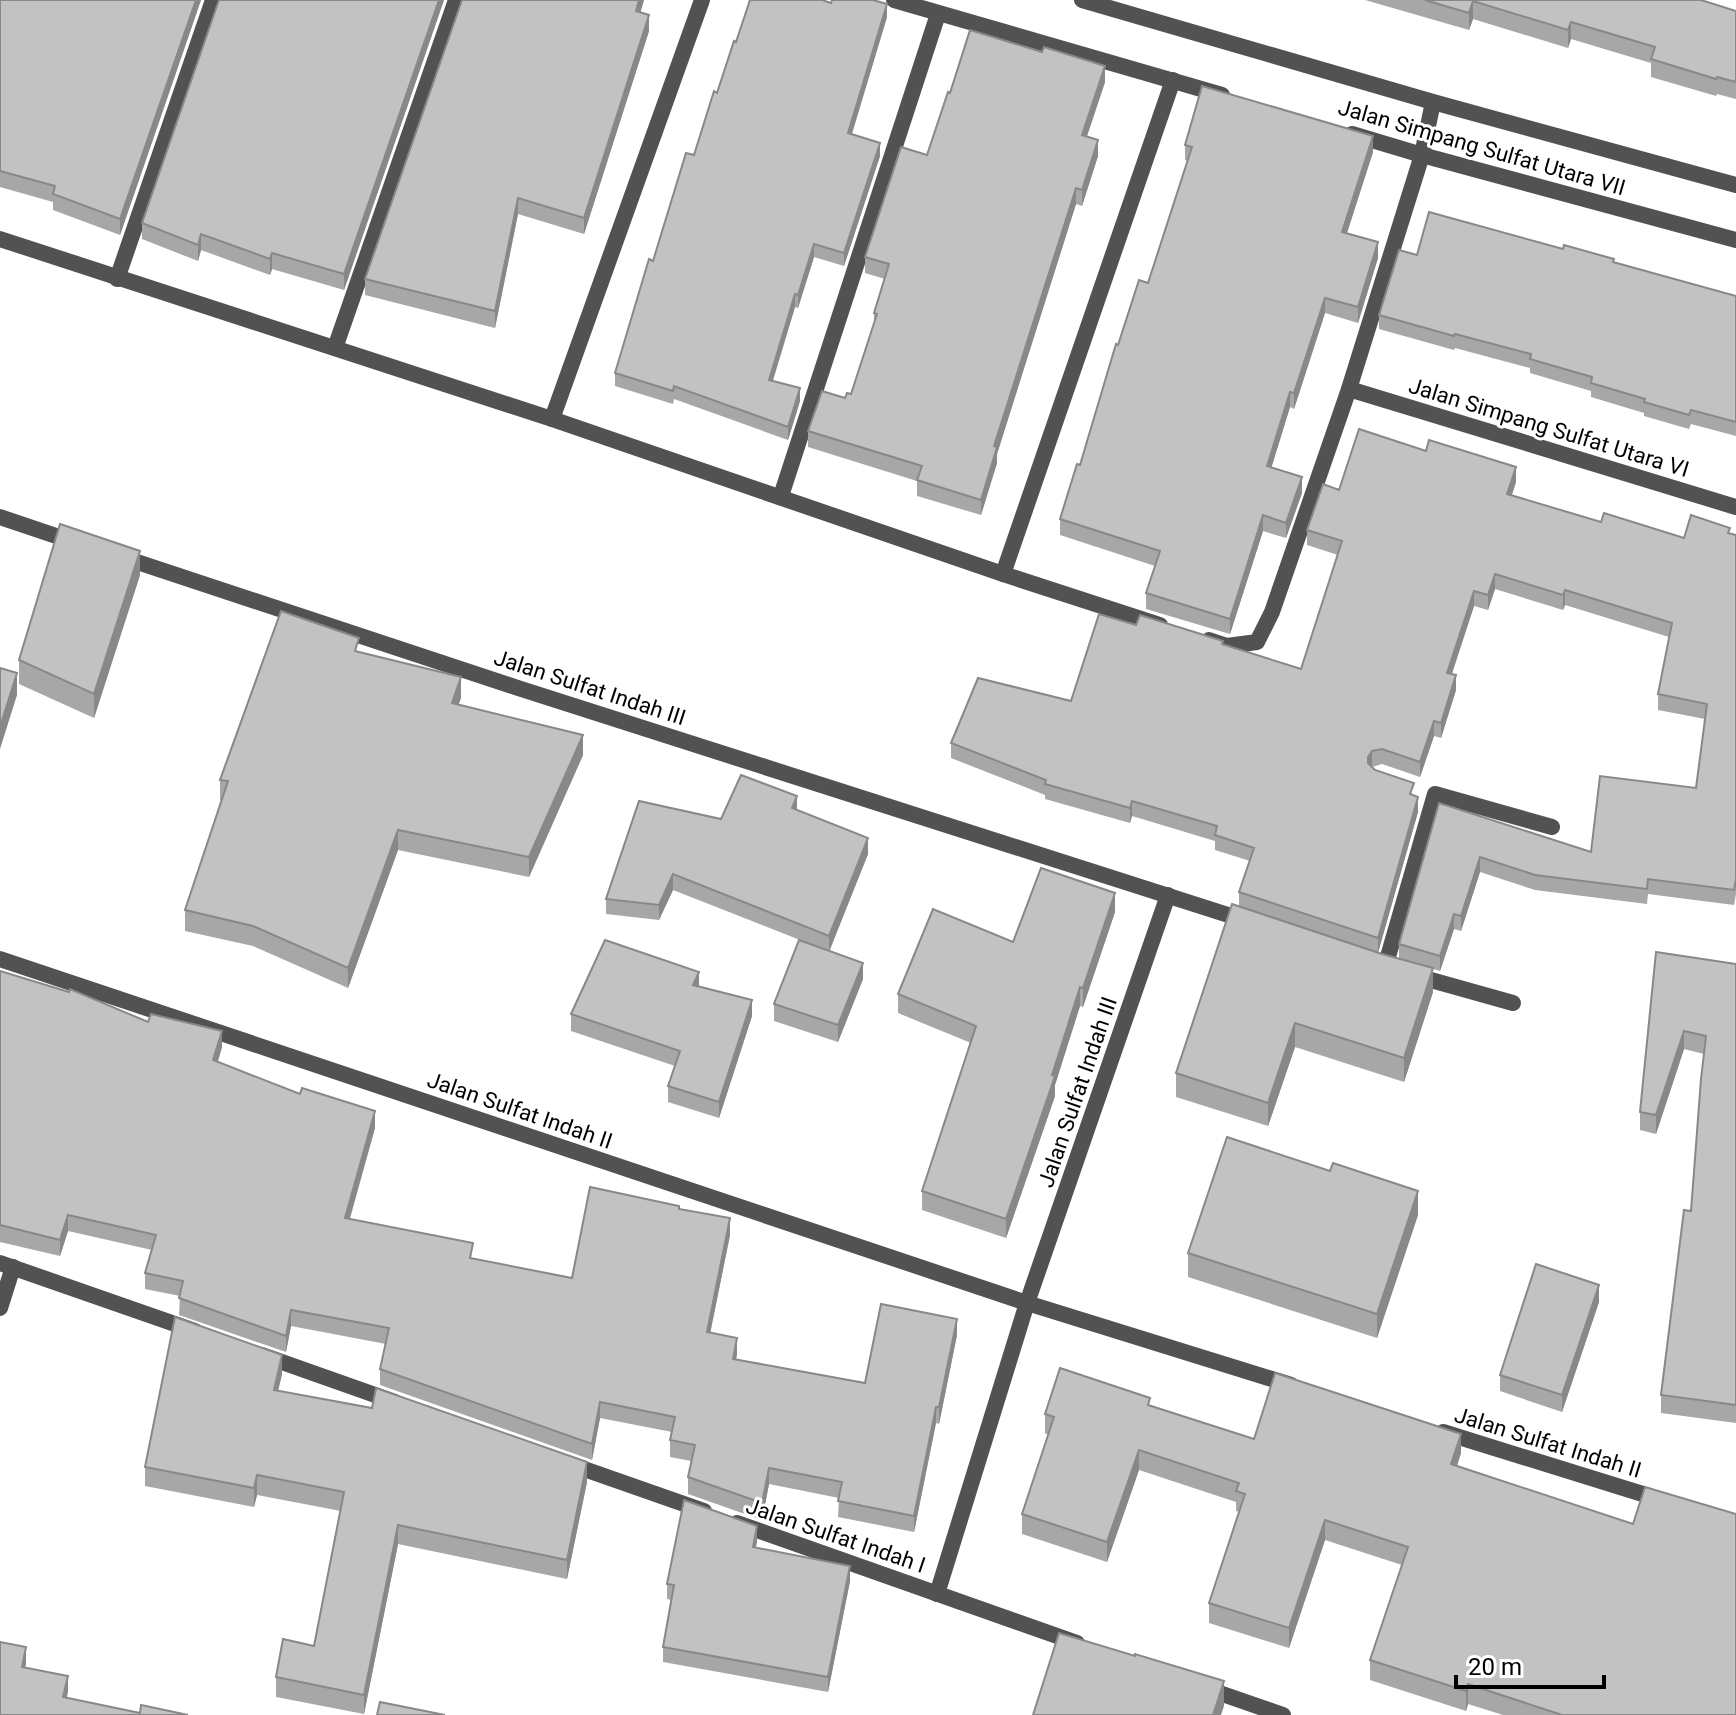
<svg xmlns="http://www.w3.org/2000/svg" width="1736" height="1715" font-family="Roboto,sans-serif">
  <rect width="100%" height="100%" fill="#fff"/>
  <g fill="none" stroke-linecap="round" stroke-linejoin="round">
    <!-- street -->
    <g stroke="#525252" stroke-width="16">
      <path d="M894,0L1222,95"/>
      <path d="M1082,0L1433,102L1736,185"/>
      <path d="M1352,134L1422,155L1736,240"/>
      <path d="M0,239L552,419L1003,574L1160,625"/>
      <path d="M117,279L213,0"/>
      <path d="M335,348L456,0"/>
      <path d="M1349,389L1736,507"/>
      <path d="M552,419L702,0"/>
      <path d="M781,496L938,14"/>
      <path d="M0,517L74,542"/>
      <path d="M119,556L518,688L1247,921"/>
      <path d="M1003,574L1173,80"/>
      <path d="M1209,640L1227,646L1257,642L1272,612L1349,389L1422,155L1433,102"/>
      <path d="M0,959L1027,1303L1291,1385"/>
      <path d="M1385,967L1435,794L1552,827"/>
      <path d="M1413,975L1513,1003"/>
      <path d="M0,1263L195,1331"/>
      <path d="M0,1308L13,1267"/>
      <path d="M262,1355L395,1402"/>
      <path d="M1443,1432L1662,1500"/>
      <path d="M567,1463L704,1511"/>
      <path d="M737,1523L1077,1643"/>
      <path d="M937,1594L1027,1303L1168,895"/>
      <path d="M1205,1688L1283,1715"/>
    </g>
  </g>
  <!-- wall -->
  <g fill="#a7a7a7" fill-rule="evenodd">
    <path d="M0,0H201L120,235L53,210V202L0,187Z"/>
    <path d="M444,0L344,290L272,269L270,275L201,250L198,261L142,239V223Z"/>
    <path d="M462,0H644L640,13L649,31L584,234L518,214L495,328L365,295V279Z"/>
    <path d="M1365,0H1701L1736,11V99L1717,94L1716,96L1651,77V63L1571,39L1568,48L1473,19L1469,30Z"/>
    <path d="M887,17L852,134L880,156L844,266L814,257L798,308L795,307L773,381L800,401L788,440L674,399L673,404L615,386V373L653,261L694,155L736,42Z"/>
    <path d="M1105,82L1087,136L1098,156L1082,206L1076,204L997,454V463L981,515L917,496V481L808,447V431L845,398L851,394L874,324V313L885,279L865,273V257L927,155L950,93Z"/>
    <path d="M1185,145L1373,152L1347,233L1378,258L1358,323L1325,313L1294,409L1290,407L1271,468L1302,493L1286,538L1263,531L1230,634L1146,609V593L1155,566L1060,535V519L1148,283L1187,161L1185,160Z"/>
    <path d="M1563,249L1736,296V436L1691,424L1689,429L1644,416V413L1591,397V391L1530,373V368L1455,348L1454,350L1379,329V315L1417,255Z"/>
    <path d="M1516,482L1512,495L1601,522L1684,538L1730,533L1736,535V894L1734,905L1648,894L1647,904L1535,890L1480,872L1461,931L1454,929L1440,971L1433,969V992L1404,1082L1295,1047L1268,1126L1176,1097V1073L1239,906V892L1250,861L1215,850V841L1132,816L1130,823L1045,799V795L951,758V743L1071,701L1136,625L1223,645L1301,669L1338,555L1307,545V530L1339,490ZM1495,589L1563,610L1565,605L1669,637L1658,694V710L1705,719L1696,788L1591,852L1439,803L1399,944V958L1378,952L1418,812L1414,795L1375,770L1372,767L1382,764L1420,777L1434,736L1441,738L1456,690L1452,674L1474,606L1488,610Z"/>
    <path d="M140,575L94,718L19,684V660Z"/>
    <path d="M359,652L461,698L458,705L583,755L529,877L398,850L348,988L253,946L185,931V910L222,800H220V780Z"/>
    <path d="M797,810L868,854L829,951L863,979L838,1042L774,1021V1004L800,940L673,890L659,920L606,914V899L721,819Z"/>
    <path d="M1115,912L1083,1007L1080,1006L1055,1085V1096L1006,1238L922,1210V1191L971,1043L898,1013V994L1013,942Z"/>
    <path d="M1656,952L1736,964V1423L1661,1413V1395L1691,1211L1704,1054L1684,1049L1656,1134L1640,1130V1112Z"/>
    <path d="M0,971L222,1047L218,1062L375,1128L350,1219L473,1259L572,1278L679,1209L730,1235L710,1333L737,1354L736,1359L865,1383L957,1335L939,1424L936,1423L914,1532L838,1517L839,1498L769,1484L762,1520L688,1494V1477L691,1461L670,1457V1440L672,1432L600,1418L592,1460L380,1385V1369L386,1344L291,1326L286,1352L179,1315L180,1296L145,1289V1273L152,1250L68,1231L60,1256L0,1242Z"/>
    <path d="M699,987L752,1016L719,1118L668,1102V1086L675,1066L571,1031V1014Z"/>
    <path d="M1330,1171L1418,1215L1377,1338L1188,1277V1253Z"/>
    <path d="M1599,1302L1562,1412L1500,1391V1375Z"/>
    <path d="M282,1374L278,1390L587,1482L567,1579L398,1544L364,1714L276,1697V1677L314,1646L341,1511L257,1495L254,1507L145,1486V1467Z"/>
    <path d="M1150,1405L1254,1439L1461,1453L1457,1466L1736,1715H1503L1468,1704L1466,1711L1370,1680V1660L1402,1565L1325,1540L1289,1648L1209,1623V1603L1239,1512L1236,1511V1502L1139,1470L1107,1562L1022,1534V1514L1048,1435L1045,1433V1414Z"/>
    <path d="M757,1541L756,1547L850,1581L828,1692L663,1662V1647L672,1600L667,1599V1584Z"/>
  </g>
  <!-- shaded-wall -->
  <g fill="#888">
    <path d="M196,0H201L120,235V219Z"/>
    <path d="M439,0H444L344,290V274Z"/>
    <path d="M639,0H644L636,27V11Z"/>
    <path d="M1473,1V19L1469,30V13Z"/>
    <path d="M887,4V17L848,146V133Z"/>
    <path d="M649,15V31L584,234V218Z"/>
    <path d="M1571,22V39L1568,48V30Z"/>
    <path d="M1105,66V82L1082,151V135Z"/>
    <path d="M1373,136V152L1342,248V232Z"/>
    <path d="M1098,140V156L1082,206V190Z"/>
    <path d="M880,143V156L844,266V253Z"/>
    <path d="M1076,188V204L997,454V463L981,515V500L994,446Z"/>
    <path d="M518,198V214L495,328V311Z"/>
    <path d="M201,234V250L198,261V245Z"/>
    <path d="M1378,242V258L1358,323V307Z"/>
    <path d="M814,244V257L798,308V295Z"/>
    <path d="M272,253V269L270,275V259Z"/>
    <path d="M795,294V307L769,392V380Z"/>
    <path d="M1325,298V313L1294,409V393Z"/>
    <path d="M800,388V401L788,440V427Z"/>
    <path d="M1290,392V407L1267,482V466Z"/>
    <path d="M1516,467V482L1507,509V494Z"/>
    <path d="M1302,477V493L1286,538V523Z"/>
    <path d="M1263,515V531L1230,634V619Z"/>
    <path d="M140,551V575L94,718V694Z"/>
    <path d="M1495,574V589L1488,610V595Z"/>
    <path d="M1565,590V605L1563,610V595Z"/>
    <path d="M1474,591V606L1447,688V673Z"/>
    <path d="M17,673V695L0,749V727Z"/>
    <path d="M1456,675V690L1441,738V723Z"/>
    <path d="M461,677V698L452,723V703Z"/>
    <path d="M1434,721V736L1420,777V762Z"/>
    <path d="M583,735V755L529,877V857Z"/>
    <path d="M1372,751V766L1368,772V757Z"/>
    <path d="M797,796V812L792,808Z"/>
    <path d="M1418,797V812L1378,953V938Z"/>
    <path d="M1132,801V816L1130,823V808Z"/>
    <path d="M398,830V850L348,988V968Z"/>
    <path d="M868,838V854L829,952V936Z"/>
    <path d="M1480,857V872L1461,931V916Z"/>
    <path d="M673,874V890L659,920V905Z"/>
    <path d="M1115,893V912L1083,1007V988Z"/>
    <path d="M1454,914V929L1440,971V956Z"/>
    <path d="M863,963V979L838,1042V1025Z"/>
    <path d="M1433,968V992L1404,1082V1058Z"/>
    <path d="M699,972V988L693,985Z"/>
    <path d="M1080,987V1006L1055,1085V1096L1006,1238V1219Z"/>
    <path d="M752,1000V1016L719,1118V1102Z"/>
    <path d="M1295,1023V1047L1268,1126V1103Z"/>
    <path d="M222,1031V1047L213,1076V1060Z"/>
    <path d="M1684,1031V1049L1656,1134V1115Z"/>
    <path d="M375,1111V1128L345,1234V1218Z"/>
    <path d="M1418,1191V1215L1377,1338V1314Z"/>
    <path d="M68,1215V1231L60,1256V1240Z"/>
    <path d="M730,1218V1235L707,1349V1332Z"/>
    <path d="M1599,1285V1302L1562,1412V1395Z"/>
    <path d="M291,1310V1326L286,1352V1336Z"/>
    <path d="M957,1319V1335L939,1424V1407Z"/>
    <path d="M737,1338V1354L733,1375V1359Z"/>
    <path d="M282,1355V1374L274,1409V1390Z"/>
    <path d="M600,1402V1418L592,1460V1444Z"/>
    <path d="M936,1407V1423L914,1532V1516Z"/>
    <path d="M1461,1434V1453L1451,1484V1464Z"/>
    <path d="M1139,1450V1470L1107,1562V1542Z"/>
    <path d="M587,1462V1482L567,1579V1560Z"/>
    <path d="M769,1468V1484L762,1520V1503Z"/>
    <path d="M257,1475V1495L254,1507V1488Z"/>
    <path d="M1325,1520V1540L1289,1648V1628Z"/>
    <path d="M398,1525V1544L364,1714V1695Z"/>
    <path d="M757,1526V1541L753,1562V1547Z"/>
    <path d="M850,1566V1581L828,1692V1677Z"/>
    <path d="M26,1647V1664L22,1683V1667Z"/>
    <path d="M68,1676V1692L63,1714V1697Z"/>
    <path d="M1224,1681V1706L1221,1715H1213Z"/>
    <path d="M1468,1684V1704L1466,1711V1691Z"/>
  </g>
  <!-- building -->
  <g fill="#c2c2c2" stroke="#888" stroke-width="2">
    <path d="M0,0H196L120,219L53,194L55,186L0,171Z"/>
    <path d="M219,0H439L344,274L272,253L270,259L201,234L198,245L142,223Z"/>
    <path d="M462,0H639L636,11L649,15L584,218L518,198L495,311L365,279Z"/>
    <path d="M750,0H822L831,3L832,0H873L887,4L848,133L880,143L844,253L814,244L798,295L795,294L769,380L800,388L788,427L674,386L673,391L615,373L649,259L653,261L686,153L694,155L714,91L717,93L734,41L736,42Z"/>
    <path d="M1425,0H1701L1736,11V82L1717,77L1716,79L1651,59L1655,47L1571,22L1568,30L1473,1L1469,13Z"/>
    <path d="M970,30L1042,52L1044,47L1105,66L1082,135L1098,140L1082,190L1076,188L994,446L997,447L981,500L917,480L922,466L808,431L822,391L845,398L847,393L851,394L877,314L874,313L889,264L865,257L901,147L927,155L948,92L950,93Z"/>
    <path d="M1202,86L1373,136L1342,232L1378,242L1358,307L1325,298L1294,393L1290,392L1267,466L1302,477L1286,523L1263,515L1230,619L1146,593L1160,551L1060,519L1077,464L1080,465L1116,344L1118,345L1139,280L1148,283L1192,147L1185,145Z"/>
    <path d="M1429,212L1563,249L1564,245L1614,259L1613,262L1736,296V422L1691,410L1689,415L1644,402L1645,399L1591,383L1592,377L1530,359L1531,354L1455,334L1454,336L1379,315L1399,250L1417,255Z"/>
    <path d="M1359,429L1426,451L1429,440L1516,467L1507,494L1601,522L1604,513L1684,538L1691,515L1730,528L1728,533L1736,535V879L1734,890L1648,879L1647,889L1535,875L1480,857L1461,916L1454,914L1440,956L1399,944L1439,803L1591,852L1600,776L1696,788L1707,704L1658,694L1672,623L1565,590L1563,595L1495,574L1488,595L1474,591L1447,673L1456,675L1441,723L1434,721L1420,762L1382,749L1372,751L1368,757V763L1375,770L1414,783L1410,794L1418,797L1378,938L1239,892L1254,848L1215,835L1217,826L1132,801L1130,808L1045,784L1046,780L951,743L978,678L1071,701L1099,614L1136,625L1140,615L1223,641L1222,644L1301,669L1342,541L1307,530L1323,484L1339,490Z"/>
    <path d="M60,524L140,551L94,694L19,660Z"/>
    <path d="M281,611L359,638L355,651L461,677L452,703L583,735L529,857L398,830L348,968L253,926L185,910L228,781L220,780Z"/>
    <path d="M0,668L17,673L0,727Z"/>
    <path d="M741,775L797,796L792,808L868,838L829,936L673,874L659,905L606,899L639,801L721,819Z"/>
    <path d="M1041,868L1115,893L1083,988L1080,987L1052,1075L1055,1076L1006,1219L922,1191L976,1026L898,994L933,909L1013,942Z"/>
    <path d="M1232,904L1382,954L1433,968L1404,1058L1295,1023L1268,1103L1176,1073Z"/>
    <path d="M605,940L699,972L693,985L752,1000L719,1102L668,1086L680,1051L571,1014Z"/>
    <path d="M799,940L863,963L838,1025L774,1004Z"/>
    <path d="M1656,952L1736,964V1405L1661,1395L1684,1210L1691,1211L1701,1079L1706,1036L1684,1031L1656,1115L1640,1112Z"/>
    <path d="M0,971L69,992L70,989L148,1022L151,1014L222,1031L213,1060L300,1094L302,1088L375,1111L345,1218L473,1243L470,1258L572,1278L590,1187L679,1206V1209L730,1218L707,1332L737,1338L733,1359L865,1383L881,1304L957,1319L939,1407H936L914,1516L838,1501L842,1482L769,1468L762,1503L688,1477L695,1445L670,1440L675,1417L600,1402L592,1444L380,1369L389,1328L291,1310L286,1336L179,1298L183,1281L145,1273L156,1235L68,1215L60,1240L0,1225Z"/>
    <path d="M1227,1137L1330,1171L1333,1163L1418,1191L1377,1314L1188,1253Z"/>
    <path d="M1536,1264L1599,1285L1562,1395L1500,1375Z"/>
    <path d="M175,1317L282,1355L274,1390L372,1408L376,1388L587,1462L567,1560L398,1525L364,1695L276,1677L283,1639L314,1646L344,1492L257,1475L254,1488L145,1467Z"/>
    <path d="M1060,1368L1150,1398L1148,1405L1254,1439L1275,1373L1461,1434L1451,1464L1633,1524L1645,1487L1736,1514V1715H1562L1468,1684L1466,1691L1370,1660L1408,1547L1325,1520L1289,1628L1209,1603L1245,1494L1236,1491L1239,1483L1139,1450L1107,1542L1022,1514L1054,1417L1045,1414Z"/>
    <path d="M684,1500L757,1526L753,1547L850,1566L828,1677L663,1647L674,1585L667,1584Z"/>
    <path d="M1059,1633L1135,1656V1654L1224,1681L1213,1715H1033Z"/>
    <path d="M0,1642L26,1647L22,1667L68,1676L63,1697L140,1713L141,1705L188,1715H0Z"/>
    <path d="M380,1702L445,1715H377Z"/>
  </g>
  <g text-anchor="middle" stroke-width="6" stroke-linejoin="round" paint-order="stroke">
    <!-- street labels -->
    <g font-size="22" fill="#000" stroke="#fff">
      <text transform="translate(1482 147) rotate(16)" y="8">Jalan Simpang Sulfat Utara VII</text>
      <text transform="translate(1549 427) rotate(17)" y="8">Jalan Simpang Sulfat Utara VI</text>
      <text transform="translate(590 687) rotate(18)" y="8">Jalan Sulfat Indah III</text>
      <text transform="translate(1077 1092) rotate(-71)" y="8">Jalan Sulfat Indah III</text>
      <text transform="translate(520 1110) rotate(19)" y="8">Jalan Sulfat Indah II</text>
      <text transform="translate(1548 1442) rotate(17)" y="8">Jalan Sulfat Indah II</text>
      <text transform="translate(836 1535) rotate(19)" y="8">Jalan Sulfat Indah I</text>
    </g>
  </g>
  <!-- scale -->
  <path d="M1456 1675v12h148v-12" fill="none" stroke="#000000" stroke-width="4"/>
  <text x="1468" y="1675" font-size="24" fill="#000000" stroke="#ffffff" stroke-width="6" paint-order="stroke">20 m</text>
</svg>
